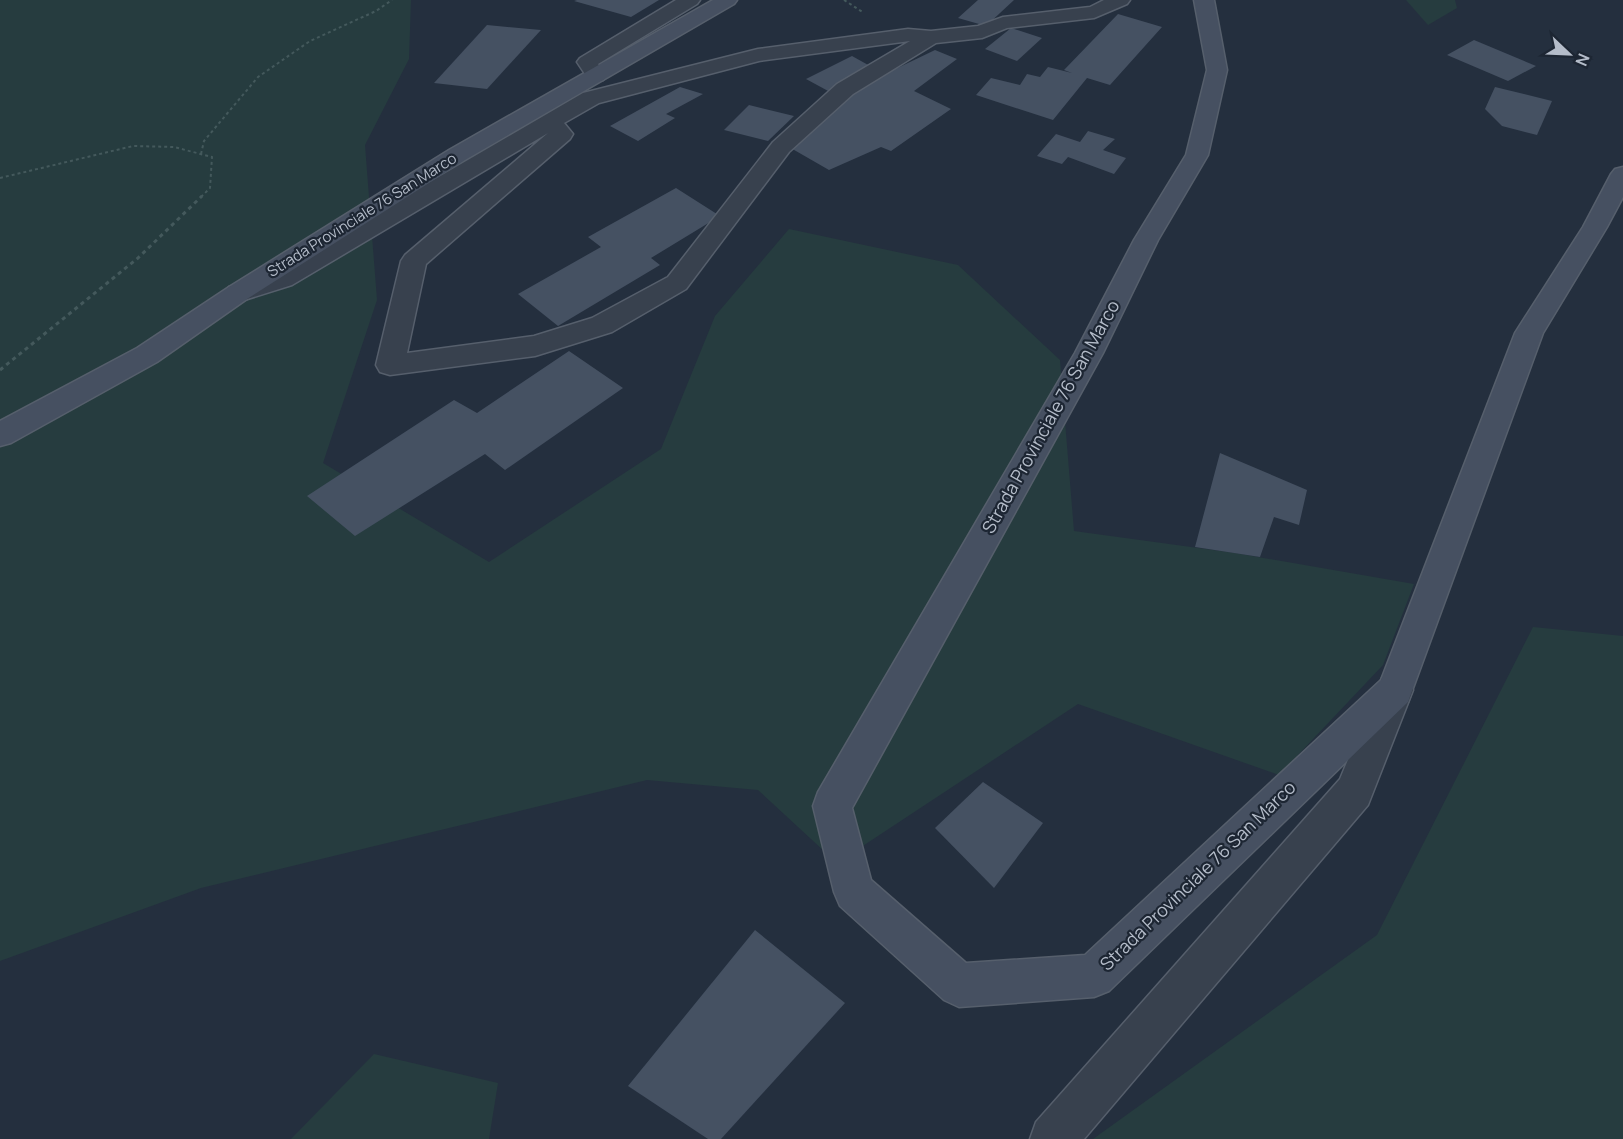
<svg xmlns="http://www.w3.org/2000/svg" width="1623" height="1139" font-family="Manrope,sans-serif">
  <rect width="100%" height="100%" fill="#242f3e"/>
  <!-- green -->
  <g fill="#263c3f">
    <path d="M0,0H411L409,59L365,145L377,300L323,463L489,562L661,449L715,316L789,229L958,265L1060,360L1074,531L1235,553L1414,584L1383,665L1279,775L1078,704L837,863L758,790L647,780L201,888L0,961Z"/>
    <path d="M1406,0H1455L1457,8L1428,25Z"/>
    <path d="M1533,627L1623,636V1139H1093L1377,935Z"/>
    <path d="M374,1054L498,1083L489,1139H291Z"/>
  </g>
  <!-- building -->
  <g fill="#455162">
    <path d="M577,0H659L631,17L574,1Z"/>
    <path d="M978,0H1014L986,26L958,18Z"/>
    <path d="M1118,14L1162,27L1110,85L1087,78L1053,120L976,95L991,78L1020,85L1027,74L1040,77L1048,67L1072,73L1064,70Z"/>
    <path d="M487,25L541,30L487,89L434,83Z"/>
    <path d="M1011,28L1042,38L1017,61L985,49Z"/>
    <path d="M1474,40L1536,66L1508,81L1447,55Z"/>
    <path d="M935,50L957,59L914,91L951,109L891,151L881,147L829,170L789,147L844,99L885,74Z"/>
    <path d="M852,56L870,66L830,92L806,79Z"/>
    <path d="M680,87L703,94L666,114L675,118L638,141L610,126Z"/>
    <path d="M1495,87L1552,101L1537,135L1502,126L1485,109Z"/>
    <path d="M749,105L794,116L768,141L724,130Z"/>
    <path d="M1088,131L1115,139L1103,150L1126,158L1114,174L1068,157L1062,164L1037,156L1056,134L1080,142Z"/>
    <path d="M676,188L720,216L651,258L660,265L558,326L518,294L601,247L588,237Z"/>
    <path d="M569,351L623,388L505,470L485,454L355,536L307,496L454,400L477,413Z"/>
    <path d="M1220,453L1307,490L1299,525L1274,517L1260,557L1195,547Z"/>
    <path d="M983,782L1043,823L994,888L935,828Z"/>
    <path d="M755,930L845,1003L721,1139H708L628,1086Z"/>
  </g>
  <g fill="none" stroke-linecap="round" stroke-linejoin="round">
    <!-- street casing -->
    <g stroke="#565f6c" stroke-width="3">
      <g id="street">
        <path d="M676,0H700L697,4L598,64L606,76L603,80L596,82L589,80L577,62L580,58Z"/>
        <path d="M1104,0H1130L1127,4L1094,18L1007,28L982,38L936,43L853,94L789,152L686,289L612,332L535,356L390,375L380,372L376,365L401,261L405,255L548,133L292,285L238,302L229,299L225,293L229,287L274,273L583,93L758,49L908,29L931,31L978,26L1003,17L1090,7ZM910,41L837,84L773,142L668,277L592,318L534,336L407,353L426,264L570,139L573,134L564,123L599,103L759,61Z"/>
        <path d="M1395,674L1408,678L1413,690L1368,805L1084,1139H1030L1036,1122L1340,779L1382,678Z"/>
      </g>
    </g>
    <!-- secondary casing -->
    <g stroke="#565f6c" stroke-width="3">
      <g id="secondary">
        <path d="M713,0H737L734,4L465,160L247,299L157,362L11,443L0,446V421L137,348L229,287L449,150Z"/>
        <path d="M1194,0H1214L1227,70L1208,155L1158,240L1103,353L852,808L871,880L966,963L1085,955L1381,680L1515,333L1583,227L1611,174L1615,169L1623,167V197L1607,227L1543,333L1408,702L1109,991L1094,997L959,1007L944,1000L840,906L834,892L813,806L818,792L1075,353L1134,240L1186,155L1207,70Z"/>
      </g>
    </g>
    <!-- path-far1 -->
    <g stroke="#44595c" stroke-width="2" stroke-dasharray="3 3" stroke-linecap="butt">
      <path d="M844,0L864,13"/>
      <path d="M201,154L204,141L258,77L310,41L376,11L392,0"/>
      <path d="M0,178L133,146L174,147L212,157L210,188L200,198"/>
    </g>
    <!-- path -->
    <path stroke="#44595c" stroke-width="3" stroke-dasharray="4 4" stroke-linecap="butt" d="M0,370L138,258L202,196"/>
    <!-- street -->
    <use href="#street" fill="#38414e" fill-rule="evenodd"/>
    <!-- secondary -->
    <use href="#secondary" fill="#465061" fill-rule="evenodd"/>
  </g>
  <g text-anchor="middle" stroke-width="4.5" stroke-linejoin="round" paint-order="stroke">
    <!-- far-street labels -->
    <g font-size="15" fill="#b4bcc9" stroke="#1d2633">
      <text transform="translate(362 215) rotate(-32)" y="5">Strada Provinciale 76 San Marco</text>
    </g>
    <!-- street labels -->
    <g font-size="18" fill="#b4bcc9" stroke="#1d2633">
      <text transform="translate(1051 417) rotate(-61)" y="6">Strada Provinciale 76 San Marco</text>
      <text transform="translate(1198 876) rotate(-44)" y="6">Strada Provinciale 76 San Marco</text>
    </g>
  </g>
  <!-- north arrow -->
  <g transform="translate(1569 54) rotate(113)" stroke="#1d2633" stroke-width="4.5" paint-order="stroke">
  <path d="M0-4.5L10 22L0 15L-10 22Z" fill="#b4bcc9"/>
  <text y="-9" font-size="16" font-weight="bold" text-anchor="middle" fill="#b4bcc9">N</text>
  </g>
</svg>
